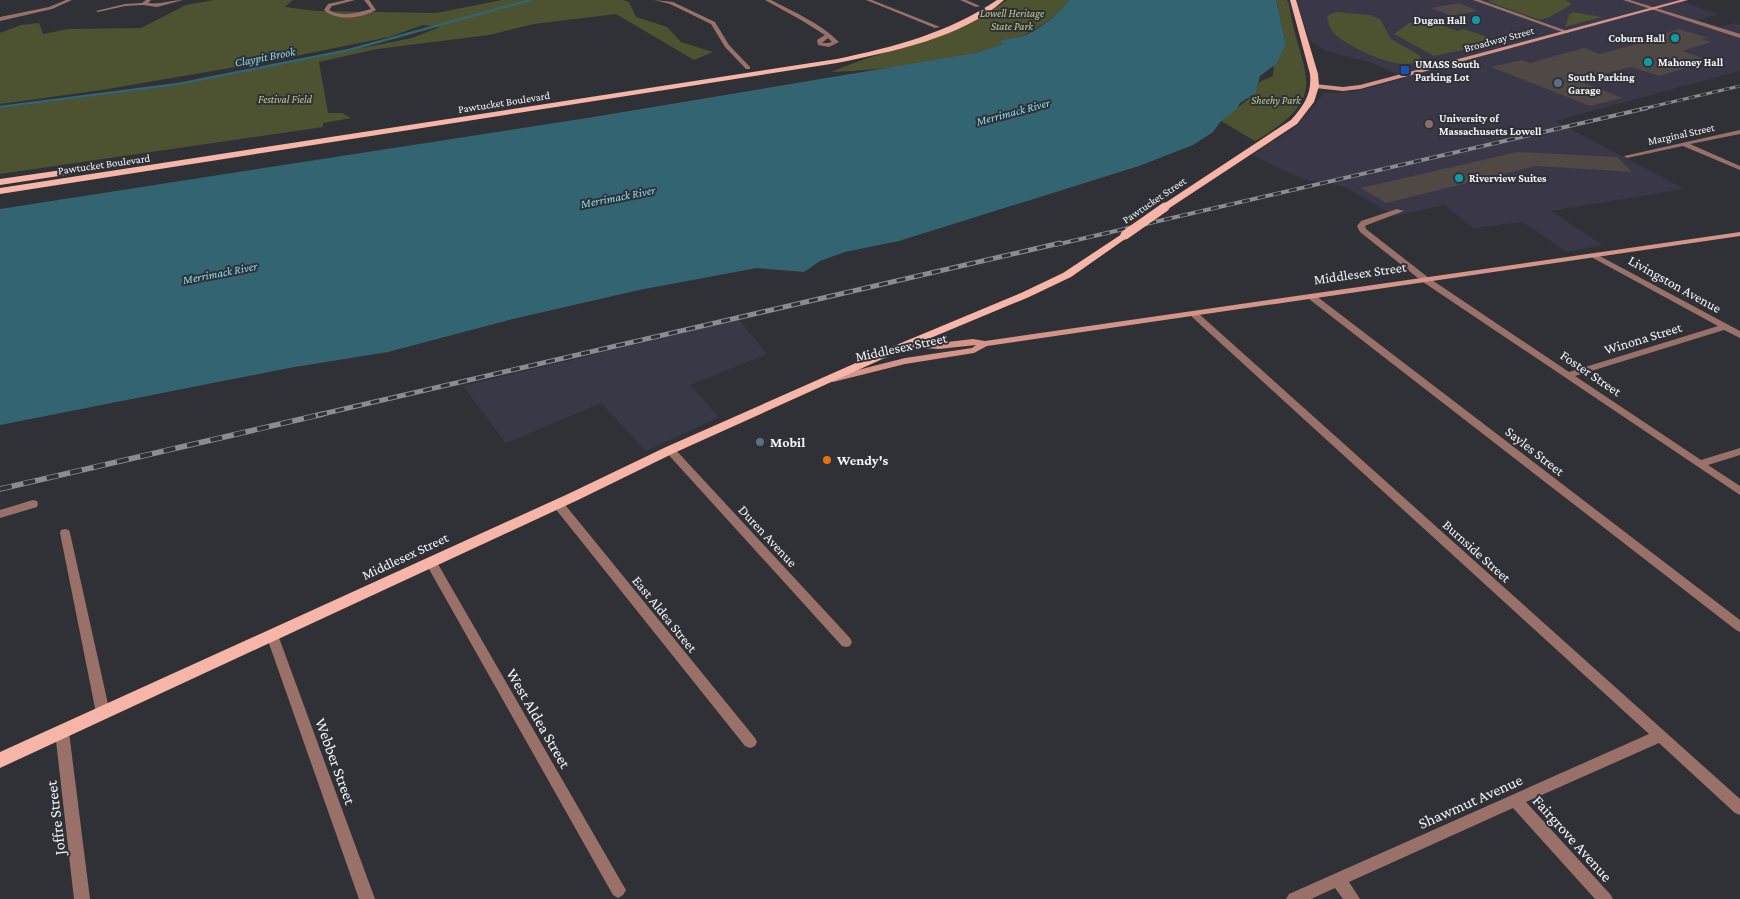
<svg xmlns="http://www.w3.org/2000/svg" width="1740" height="899" font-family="'Crimson Pro',serif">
  <rect width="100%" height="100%" fill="#303137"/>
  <!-- built -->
  <path fill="#373a46" d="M739,320L767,354L690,385L719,417L646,451L601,403L506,443L463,386Z"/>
  <!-- education -->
  <path fill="#393748" d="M1296,0H1678L1719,14L1699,20L1721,27L1734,23L1740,25V71L1555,121L1685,189L1551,211L1603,245L1567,252L1523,222L1473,228L1444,205L1395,216L1345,187L1302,179L1252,155L1296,127L1316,104L1323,93L1354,92L1406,78L1369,62L1326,51L1310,41Z"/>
  <!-- green -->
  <g fill="#4d5330">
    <path d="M214,0H293L285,7L315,11L436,13L502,0H623L629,2L636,17L667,27L681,42L713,52L694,60L616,14L534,24L489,35L377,49L319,62L328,113H342L351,118L323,123V127L0,174V108L178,85L412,38L440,27L423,25L389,37L276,60L102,90L0,104V33L21,25L39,23L43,34L68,29L141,28L186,5Z"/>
    <path d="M1007,0H1069C1025,59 900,69 831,72C890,47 953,38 1007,0Z"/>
    <path d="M1276,0H1287L1289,4C1300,76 1335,95 1255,141L1221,121L1256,93L1259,82L1273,76L1274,65L1286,44Z"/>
    <path d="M1495,0H1565L1572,4L1550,17L1540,20L1487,1Z"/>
    <path d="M1336,12L1369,15L1380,19L1391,39L1419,55L1422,60C1413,64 1404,65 1395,63C1380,61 1341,43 1332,31C1329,26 1328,21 1327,16Z"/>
    <path d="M1573,12L1602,17L1565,27L1569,15Z"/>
    <path d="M1425,19L1457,31L1464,29L1490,38L1487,40L1492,44L1434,56L1394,34L1409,23Z"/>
  </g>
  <!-- water -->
  <path fill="#336471" d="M1069,0H1276L1286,44L1276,64L1260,76L1256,93L1240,103L1237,109L1221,121L1213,132L1193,145L1139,166L899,241L845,252L820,261L804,272L757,268L639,290L513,319L388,352L289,368L0,425V209L587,118L976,53L1003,44L1000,41C1005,39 1009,39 1015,38C1033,36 1059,14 1069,0Z"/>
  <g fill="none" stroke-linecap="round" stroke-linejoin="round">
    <!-- stream -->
    <path stroke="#336471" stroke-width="2.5" d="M0,107L178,84L349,50L530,0"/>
  </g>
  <!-- building -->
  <g fill="#4f4845">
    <path d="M1459,3L1479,11L1451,16L1431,8Z"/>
    <path d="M1679,29L1709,38L1701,39L1712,42L1682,51L1711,61L1659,76L1631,67L1579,81L1623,98L1590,106L1491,67L1522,60L1530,63L1584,48L1600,54L1647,41L1643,40Z"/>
    <path d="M1517,152L1617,157L1632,172L1536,166L1386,203L1361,188Z"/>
  </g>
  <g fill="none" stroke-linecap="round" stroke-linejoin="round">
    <!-- minor -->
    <g fill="#997169" fill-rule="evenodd">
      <path d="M66,0H72L52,9L0,21V17L49,7Z"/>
      <path d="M146,0H151L148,3C160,5 171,0 183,0L157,7L143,5L125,6L98,12L96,11L125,4L142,3Z"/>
      <path d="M346,0H355L332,6L329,10C341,18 357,13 371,9L364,0H369L376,10C362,18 337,22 324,10L328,4Z"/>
      <path d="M654,0L673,2L715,22L729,45L750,67V69H746L725,47L711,24L670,4Z"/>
      <path d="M765,0H771C794,12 820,23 839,42L829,47L818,45L817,40L825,35L801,20ZM828,38L832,42L828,43H822Z"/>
      <path d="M866,0H872L940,27L935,28Z"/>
      <path d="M960,0H966L980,6L976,7Z"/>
      <path d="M1473,0H1480L1570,32L1565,33Z"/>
      <path d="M1740,130V134L1690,144L1740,166V170L1683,146L1627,158L1624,156Z"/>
      <path d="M1397,209L1404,211L1367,225L1365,226L1366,229L1429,278L1569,372L1718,326L1593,258L1592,256L1596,254L1740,331V338L1724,330L1575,376L1701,460L1740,448V455L1708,465L1740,486V495L1423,282L1360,232L1357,226L1361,221Z"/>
      <path d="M1309,295H1315L1740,620V632L1736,630L1309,299Z"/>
      <path d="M1195,312L1198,313L1740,799V815L1735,813L1659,743L1526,802L1610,894L1613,899H1595L1513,808L1349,882L1360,899H1343L1335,888L1311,899H1286L1289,894L1649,734L1192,317V313Z"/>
      <path d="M670,447L674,448L850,638L852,642L850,646L846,647L842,646L666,452L665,450Z"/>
      <path d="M33,500L37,501L38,504L37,507L0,518V510Z"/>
      <path d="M558,500L562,501L755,738L757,742L755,746L750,748L745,746L554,507L553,504L554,501Z"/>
      <path d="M65,529L69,530L70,533L110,713L108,717L103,719L98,717L96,713L60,533L61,530Z"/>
      <path d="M431,558L435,559L623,885L626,890L623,895L618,898L613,895L425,562L427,559Z"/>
      <path d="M62,726L67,728L69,732L90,899H74L55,732L57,728Z"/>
    </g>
    <!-- tertiary -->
    <g fill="#997169" fill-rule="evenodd">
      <path d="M1623,0H1630L1740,34V38Z"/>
      <path d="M272,630L276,632L278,635L375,899H359L266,635L268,632Z"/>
    </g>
    <!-- secondary -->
    <g fill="#d49588" fill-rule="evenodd">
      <path d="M1680,0H1688L1360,89L1343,91L1315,88L1312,86L1315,84L1343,87L1360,85Z"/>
      <path d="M1740,232V236L987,346L974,353L905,364L833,382L828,379L830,377L905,358L972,348L976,345L939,349L902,347L901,345L905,342L939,343L973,339L985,341Z"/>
    </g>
    <!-- primary -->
    <g fill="#f6b5a7" fill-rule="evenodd">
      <path d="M997,0H1004C963,38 890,52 837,63L0,194V188L837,59C894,47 948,33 997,0Z"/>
      <path d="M1290,0H1296L1318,74L1319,86L1314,102L1297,124L1168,209H1162V205L1291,120C1304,105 1312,94 1310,74Z"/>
      <path d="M69,169L72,170V174L0,185V179Z"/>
      <path d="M1125,232L1130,235L1128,237L1071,277L1029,297L909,347L674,453L578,500L0,768V752L568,494L666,447L901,343L1021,293L1063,273Z"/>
    </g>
    <!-- rail-far3 casing -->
    <g stroke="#8b8c91" stroke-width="3">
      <path id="rail-far3" d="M1642,109L1740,86"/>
    </g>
    <!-- rail-far2 casing -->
    <g stroke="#8b8c91" stroke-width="4">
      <path id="rail-far2" d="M1055,245L1647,108"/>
    </g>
    <!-- rail-far1 casing -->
    <g stroke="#8b8c91" stroke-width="5">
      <path id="rail-far1" d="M318,415L1060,243"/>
    </g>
    <!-- rail casing -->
    <g stroke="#8b8c91" stroke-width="5.5">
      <path id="rail" d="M0,489L323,414"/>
    </g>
    <!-- rail-far3 -->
    <use href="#rail-far3" stroke="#303137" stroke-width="2" stroke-dasharray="6" stroke-linecap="butt"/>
    <!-- rail-far2 -->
    <use href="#rail-far2" stroke="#303137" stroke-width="2.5" stroke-dasharray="8" stroke-linecap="butt"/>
    <!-- rail-far1 -->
    <use href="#rail-far1" stroke="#303137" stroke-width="3" stroke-dasharray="9" stroke-linecap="butt"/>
    <!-- rail -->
    <use href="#rail" stroke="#303137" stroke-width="4" stroke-dasharray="12" stroke-linecap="butt"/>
    <!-- primary-bridge -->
    <path stroke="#f6b5a7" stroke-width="9" d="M1125,235L1165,207"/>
  </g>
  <!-- markers -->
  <g fill="#0f9aa8" stroke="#303137" stroke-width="2">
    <circle cx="1476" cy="20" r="5"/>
    <circle cx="1675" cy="38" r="5"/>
    <circle cx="1648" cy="62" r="5"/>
    <circle cx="1459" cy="178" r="5"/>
  </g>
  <rect fill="#1a4fb4" stroke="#303137" stroke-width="2" x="1400" y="65" width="10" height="10" rx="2.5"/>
  <g fill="#5c6f8a" stroke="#303137" stroke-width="2">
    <circle cx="1558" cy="83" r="5"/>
    <circle cx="760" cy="442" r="5"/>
  </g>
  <circle fill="#8d6e63" stroke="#303137" stroke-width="2" cx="1429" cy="124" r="5"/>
  <circle fill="#e8710a" stroke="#303137" stroke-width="2" cx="827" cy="460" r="5"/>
  <g text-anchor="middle" stroke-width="4" stroke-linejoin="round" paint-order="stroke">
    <!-- far-park labels -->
    <g font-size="11" font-style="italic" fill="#c1cc8c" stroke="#303137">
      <text x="1012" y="17">Lowell Heritage<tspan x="1012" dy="13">State Park</tspan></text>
      <text x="285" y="103">Festival Field</text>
      <text x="1276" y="104">Sheehy Park</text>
    </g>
    <!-- far-poi labels -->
    <g font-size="11" font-weight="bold" fill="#f3f4f8" stroke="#303137" text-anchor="start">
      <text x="1466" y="24" text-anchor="end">Dugan Hall</text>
      <text x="1665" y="42" text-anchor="end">Coburn Hall</text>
      <text x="1658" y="66">Mahoney Hall</text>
      <text x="1415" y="68">UMASS South<tspan x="1415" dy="13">Parking Lot</tspan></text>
      <text x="1568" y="81">South Parking<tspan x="1568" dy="13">Garage</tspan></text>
      <text x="1439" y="122">University of<tspan x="1439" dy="13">Massachusetts Lowell</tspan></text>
      <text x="1469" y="182">Riverview Suites</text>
    </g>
    <!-- far-street labels -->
    <g font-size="11" fill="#f3f4f8" stroke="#303137">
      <text transform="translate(1499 39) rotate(-15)" y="4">Broadway Street</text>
      <text transform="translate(504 102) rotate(-9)" y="4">Pawtucket Boulevard</text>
      <text transform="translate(1681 134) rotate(-12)" y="4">Marginal Street</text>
      <text transform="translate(104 164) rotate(-8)" y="4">Pawtucket Boulevard</text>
      <text transform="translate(1154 200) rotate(-34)" y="4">Pawtucket Street</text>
    </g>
    <!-- far-water labels -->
    <g font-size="12" font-style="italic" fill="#87daf0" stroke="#303137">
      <text transform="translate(265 57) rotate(-11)" y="4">Claypit Brook</text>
      <text transform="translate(1013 112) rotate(-15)" y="4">Merrimack River</text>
      <text transform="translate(618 197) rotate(-11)" y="4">Merrimack River</text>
      <text transform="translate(220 273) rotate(-11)" y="4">Merrimack River</text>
    </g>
    <!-- street labels -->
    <g font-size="14" fill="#f3f4f8" stroke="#303137">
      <text transform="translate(1360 273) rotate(-8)" y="5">Middlesex Street</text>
      <text transform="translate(1675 284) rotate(29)" y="5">Livingston Avenue</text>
      <text transform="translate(1643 338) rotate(-17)" y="5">Winona Street</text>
      <text transform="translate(901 347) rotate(-12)" y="5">Middlesex Street</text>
      <text transform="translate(1591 373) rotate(34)" y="5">Foster Street</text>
      <text transform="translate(1535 451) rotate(38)" y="5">Sayles Street</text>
      <text transform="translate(768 536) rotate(47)" y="5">Duren Avenue</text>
      <text transform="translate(1477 551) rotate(42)" y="5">Burnside Street</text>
      <text transform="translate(405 556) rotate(-25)" y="5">Middlesex Street</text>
      <text transform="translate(665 614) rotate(51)" y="5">East Aldea Street</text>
    </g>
    <!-- poi labels -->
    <g font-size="14" font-weight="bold" fill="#f3f4f8" stroke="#303137" text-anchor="start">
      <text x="770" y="447">Mobil</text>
      <text x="837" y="465">Wendy's</text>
    </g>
    <!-- near-street labels -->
    <g font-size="16" fill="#f3f4f8" stroke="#303137">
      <text transform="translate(539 718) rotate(60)" y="6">West Aldea Street</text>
      <text transform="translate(336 761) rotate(70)" y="6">Webber Street</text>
      <text transform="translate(1470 801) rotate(-24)" y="6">Shawmut Avenue</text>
      <text transform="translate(55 818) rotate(-97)" y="6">Joffre Street</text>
      <text transform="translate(1573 838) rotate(48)" y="6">Fairgrove Avenue</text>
    </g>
  </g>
</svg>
